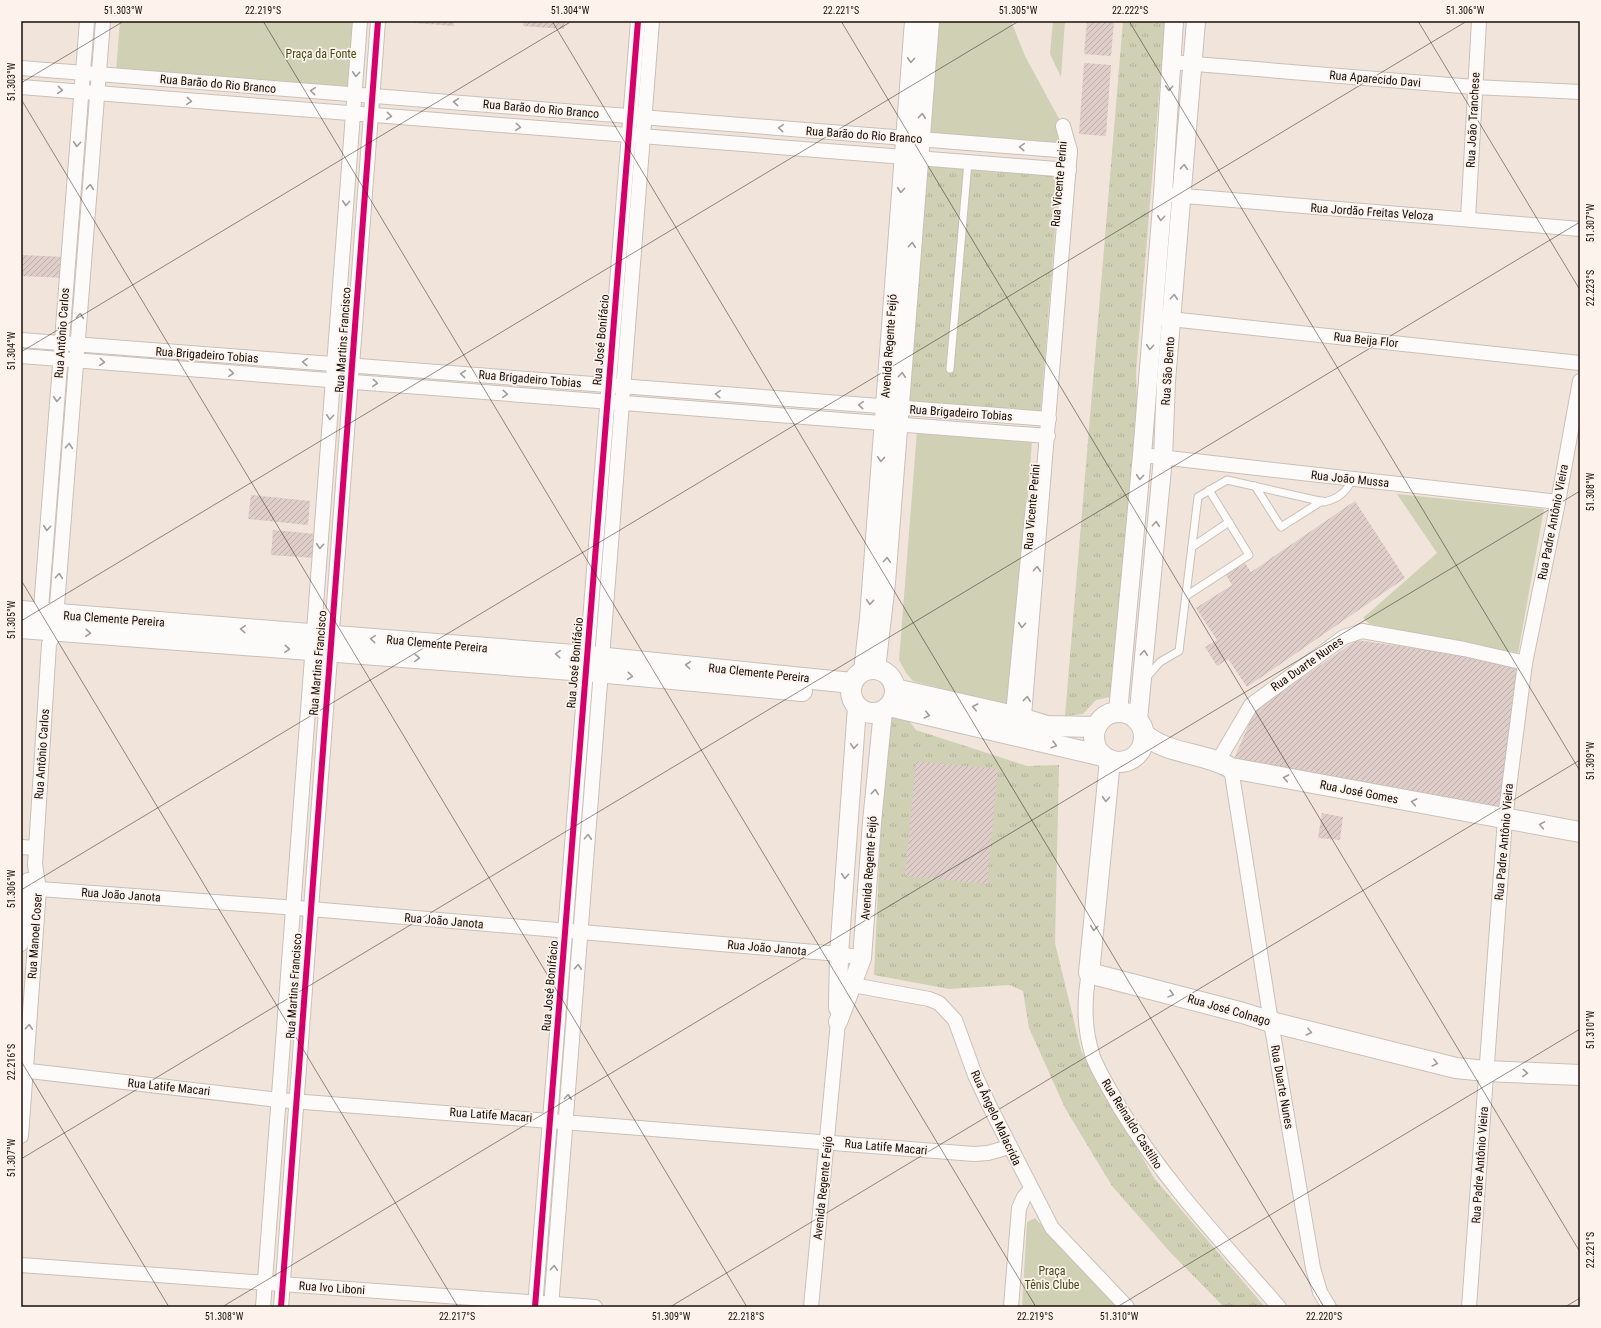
<svg xmlns="http://www.w3.org/2000/svg" width="1601" height="1328" font-family="'Roboto Condensed',sans-serif">
  <defs>
    <pattern id="grass-tufts" width="24" height="20" patternUnits="userSpaceOnUse"><rect width="24" height="20" fill="#d0d0b5"/><path d="M3 7l-1-3M5 7V3M7 7l1-3M15 17l-1-3M17 17v-4M19 17l1-3" fill="none" stroke="#b2b19a"/></pattern>
    <pattern id="building-hatch" width="6" height="6" patternUnits="userSpaceOnUse"><rect width="6" height="6" fill="#decdc9"/><path d="M-1 1l2-2M0 6l6-6M5 7l2-2" fill="none" stroke="#beafab"/></pattern>
  </defs>
  <rect width="100%" height="100%" fill="#f1e4db"/>
  <!-- grass -->
  <g fill="url(#grass-tufts)">
    <path d="M1123,21H1165L1136,372L1141,516L1115,696L1096,700L1083,714L1065,716Z"/>
    <path d="M919,158L1060,169L1040,419L899,408Z"/>
    <path d="M903,713L916,730L1027,766L1059,765L1055,943L1081,1050L1154,1178L1265,1307H1224L1170,1252L1112,1186L1065,1108L1029,1028L1023,991L1010,985L949,989L874,975L886,719Z"/>
  </g>
  <!-- green -->
  <g fill="#d0d0b5">
    <path d="M120,21H358L353,90L116,71Z"/>
    <path d="M932,21H1011L1025,56L1063,126L1061,150L920,139Z"/>
    <path d="M1053,21H1065L1061,77L1050,54Z"/>
    <path d="M917,431L1032,441L1012,707L913,681L906,673L899,660Z"/>
    <path d="M1397,494L1544,509L1518,653L1370,624L1363,618L1437,553Z"/>
    <path d="M1035,1218L1116,1307H1022L1027,1222Z"/>
  </g>
  <!-- building -->
  <g fill="url(#building-hatch)">
    <path d="M415,21H454V26L415,23Z"/>
    <path d="M524,21H565L564,29L523,26Z"/>
    <path d="M1087,21H1114L1111,56L1084,54Z"/>
    <path d="M1084,63L1111,65L1106,136L1079,134Z"/>
    <path d="M21,255L67,257L66,278L21,276Z"/>
    <path d="M251,495L310,501L308,525L248,519Z"/>
    <path d="M1355,501L1405,578L1247,687L1228,659L1217,666L1205,647L1217,640L1196,608L1232,585L1226,575L1245,563L1251,572Z"/>
    <path d="M273,530L316,534L314,558L271,555Z"/>
    <path d="M1357,640L1524,664L1498,809L1234,759L1255,710Z"/>
    <path d="M916,761L998,769L987,884L905,876Z"/>
    <path d="M1322,813L1343,817L1340,840L1318,838Z"/>
  </g>
  <g fill="none" stroke-linecap="round" stroke-linejoin="round">
    <!-- service casing -->
    <g stroke="#cac0b8" stroke-width="9">
      <g id="service">
        <path d="M950,369L968,162"/>
        <path d="M1255,486L1281,527L1322,501"/>
        <path d="M1192,547L1229,522"/>
        <path d="M1186,596L1249,555L1209,490"/>
        <path d="M1146,678L1160,662L1179,651L1198,497L1227,480L1324,502C1338,499 1347,492 1352,479"/>
      </g>
    </g>
    <!-- minor casing -->
    <g stroke="#cac0b8" stroke-width="16">
      <g id="minor">
        <path d="M1171,62L1474,87L1580,92"/>
        <path d="M21,68L1070,151"/>
        <path d="M21,87L1069,170"/>
        <path d="M1172,195L1580,229"/>
        <path d="M1468,219L1479,21"/>
        <path d="M1161,318L1580,363"/>
        <path d="M21,340L1049,419"/>
        <path d="M21,356L1048,436"/>
        <path d="M1142,455L1558,502"/>
        <path d="M40,621L87,21"/>
        <path d="M1012,725L1033,505"/>
        <path d="M1023,728L1070,151L1063,126"/>
        <path d="M1218,761L1251,705L1344,637L1362,631L1464,649L1525,663"/>
        <path d="M1231,768L1271,1022L1313,1268L1320,1292L1329,1307"/>
        <path d="M21,847L36,848"/>
        <path d="M26,888L311,909L839,954L862,958"/>
        <path d="M21,944L28,880"/>
        <path d="M1089,973C1084,1000 1084,1030 1093,1057C1100,1075 1111,1091 1120,1108C1164,1181 1223,1243 1279,1307"/>
        <path d="M842,983L929,999L939,1003L955,1020L975,1075L990,1107L1052,1228L1127,1307"/>
        <path d="M21,1070L279,1100L974,1154L988,1153L1009,1147"/>
        <path d="M21,1136L39,889L35,865L49,644L55,631L103,21"/>
        <path d="M21,1265L595,1307"/>
        <path d="M263,1307L360,21"/>
        <path d="M281,1307L378,21"/>
        <path d="M535,1307L638,21"/>
        <path d="M551,1307L652,21"/>
        <path d="M811,1307L838,1022"/>
        <path d="M1011,1307L1019,1208L1024,1197L1031,1189"/>
        <path d="M1469,1307L1505,819L1525,663L1558,502L1580,381"/>
      </g>
    </g>
    <!-- tertiary casing -->
    <g stroke="#cac0b8" stroke-width="20">
      <g id="tertiary">
        <path d="M876,669L886,583L930,21"/>
        <path d="M863,671L869,618L914,21"/>
        <path d="M1118,712L1142,455L1163,194L1174,21"/>
        <path d="M1138,720L1163,458L1166,381L1196,21"/>
        <path d="M838,1008L839,954L857,707"/>
        <path d="M838,1022L862,958L872,822L883,711"/>
      </g>
    </g>
    <!-- secondary casing -->
    <g stroke="#cac0b8" stroke-width="22">
      <g id="secondary">
        <path d="M21,611L587,656L852,683"/>
        <path d="M21,628L585,671L802,691"/>
        <circle cx="873" cy="691" r="22"/>
        <path d="M895,689L1014,716L1047,726L1096,727"/>
        <path d="M889,706L1103,756"/>
        <circle cx="1119" cy="737" r="25"/>
        <path d="M1144,734C1168,755 1204,752 1231,768L1580,832"/>
        <path d="M1110,760L1089,973L1243,1013L1271,1022L1456,1068L1486,1071L1580,1075"/>
      </g>
    </g>
    <!-- service -->
    <use href="#service" stroke="#fdfbfa" stroke-width="7"/>
    <!-- minor -->
    <use href="#minor" stroke="#fdfbfa" stroke-width="14"/>
    <!-- tertiary -->
    <use href="#tertiary" stroke="#fdfbfa" stroke-width="18"/>
    <!-- secondary -->
    <use href="#secondary" stroke="#fdfbfa" stroke-width="20"/>
    <!-- cycleway casing -->
    <g stroke="#fdf3ec" stroke-width="8">
      <g id="cycleway">
        <path d="M281,1307L378,21"/>
        <path d="M535,1307L638,21"/>
      </g>
    </g>
    <!-- cycleway -->
    <use href="#cycleway" stroke="#d6006c" stroke-width="6"/>
  </g>
  <!-- one-way arrows -->
  <defs><path id="oneway-chevron" d="M-2-3.5L2.5 0L-2 3.5" fill="none" stroke-width="1.6" stroke-linecap="round" stroke-linejoin="round"/></defs>
  <g stroke="#a19d9a">
    <use href="#oneway-chevron" transform="translate(911 60) rotate(94)"/>
    <use href="#oneway-chevron" transform="translate(356 74) rotate(94)"/>
    <use href="#oneway-chevron" transform="translate(1169 88) rotate(93)"/>
    <use href="#oneway-chevron" transform="translate(60 90) rotate(5)"/>
    <use href="#oneway-chevron" transform="translate(313 91) rotate(-175)"/>
    <use href="#oneway-chevron" transform="translate(189 101) rotate(5)"/>
    <use href="#oneway-chevron" transform="translate(456 102) rotate(-175)"/>
    <use href="#oneway-chevron" transform="translate(389 116) rotate(5)"/>
    <use href="#oneway-chevron" transform="translate(922 116) rotate(-85)"/>
    <use href="#oneway-chevron" transform="translate(518 127) rotate(5)"/>
    <use href="#oneway-chevron" transform="translate(781 128) rotate(-176)"/>
    <use href="#oneway-chevron" transform="translate(77 144) rotate(94)"/>
    <use href="#oneway-chevron" transform="translate(1022 147) rotate(-176)"/>
    <use href="#oneway-chevron" transform="translate(1184 167) rotate(-86)"/>
    <use href="#oneway-chevron" transform="translate(90 187) rotate(-85)"/>
    <use href="#oneway-chevron" transform="translate(901 190) rotate(94)"/>
    <use href="#oneway-chevron" transform="translate(346 203) rotate(94)"/>
    <use href="#oneway-chevron" transform="translate(1161 218) rotate(95)"/>
    <use href="#oneway-chevron" transform="translate(912 245) rotate(-86)"/>
    <use href="#oneway-chevron" transform="translate(1174 297) rotate(-85)"/>
    <use href="#oneway-chevron" transform="translate(80 316) rotate(-85)"/>
    <use href="#oneway-chevron" transform="translate(1150 347) rotate(95)"/>
    <use href="#oneway-chevron" transform="translate(102 362) rotate(5)"/>
    <use href="#oneway-chevron" transform="translate(305 362) rotate(-176)"/>
    <use href="#oneway-chevron" transform="translate(231 373) rotate(5)"/>
    <use href="#oneway-chevron" transform="translate(463 374) rotate(-175)"/>
    <use href="#oneway-chevron" transform="translate(902 375) rotate(-86)"/>
    <use href="#oneway-chevron" transform="translate(375 383) rotate(5)"/>
    <use href="#oneway-chevron" transform="translate(505 394) rotate(5)"/>
    <use href="#oneway-chevron" transform="translate(718 394) rotate(-176)"/>
    <use href="#oneway-chevron" transform="translate(57 399) rotate(95)"/>
    <use href="#oneway-chevron" transform="translate(861 405) rotate(-176)"/>
    <use href="#oneway-chevron" transform="translate(330 417) rotate(94)"/>
    <use href="#oneway-chevron" transform="translate(69 446) rotate(-85)"/>
    <use href="#oneway-chevron" transform="translate(881 459) rotate(94)"/>
    <use href="#oneway-chevron" transform="translate(1140 477) rotate(95)"/>
    <use href="#oneway-chevron" transform="translate(1156 524) rotate(-85)"/>
    <use href="#oneway-chevron" transform="translate(47 528) rotate(95)"/>
    <use href="#oneway-chevron" transform="translate(320 546) rotate(94)"/>
    <use href="#oneway-chevron" transform="translate(887 560) rotate(-86)"/>
    <use href="#oneway-chevron" transform="translate(1037 569) rotate(-86)"/>
    <use href="#oneway-chevron" transform="translate(59 576) rotate(-85)"/>
    <use href="#oneway-chevron" transform="translate(870 602) rotate(94)"/>
    <use href="#oneway-chevron" transform="translate(1022 625) rotate(95)"/>
    <use href="#oneway-chevron" transform="translate(243 629) rotate(-176)"/>
    <use href="#oneway-chevron" transform="translate(88 633) rotate(4)"/>
    <use href="#oneway-chevron" transform="translate(373 639) rotate(-175)"/>
    <use href="#oneway-chevron" transform="translate(287 649) rotate(4)"/>
    <use href="#oneway-chevron" transform="translate(1144 653) rotate(-85)"/>
    <use href="#oneway-chevron" transform="translate(558 654) rotate(-176)"/>
    <use href="#oneway-chevron" transform="translate(417 658) rotate(4)"/>
    <use href="#oneway-chevron" transform="translate(688 665) rotate(-174)"/>
    <use href="#oneway-chevron" transform="translate(630 676) rotate(5)"/>
    <use href="#oneway-chevron" transform="translate(1027 699) rotate(-84)"/>
    <use href="#oneway-chevron" transform="translate(975 707) rotate(-167)"/>
    <use href="#oneway-chevron" transform="translate(927 715) rotate(13)"/>
    <use href="#oneway-chevron" transform="translate(1054 745) rotate(15)"/>
    <use href="#oneway-chevron" transform="translate(854 746) rotate(94)"/>
    <use href="#oneway-chevron" transform="translate(1286 778) rotate(-169)"/>
    <use href="#oneway-chevron" transform="translate(875 792) rotate(-84)"/>
    <use href="#oneway-chevron" transform="translate(1106 799) rotate(95)"/>
    <use href="#oneway-chevron" transform="translate(1414 802) rotate(-169)"/>
    <use href="#oneway-chevron" transform="translate(1542 825) rotate(-170)"/>
    <use href="#oneway-chevron" transform="translate(588 837) rotate(-86)"/>
    <use href="#oneway-chevron" transform="translate(845 876) rotate(94)"/>
    <use href="#oneway-chevron" transform="translate(1094 928) rotate(96)"/>
    <use href="#oneway-chevron" transform="translate(578 967) rotate(-86)"/>
    <use href="#oneway-chevron" transform="translate(1171 994) rotate(15)"/>
    <use href="#oneway-chevron" transform="translate(29 1027) rotate(-86)"/>
    <use href="#oneway-chevron" transform="translate(1309 1032) rotate(14)"/>
    <use href="#oneway-chevron" transform="translate(1435 1063) rotate(14)"/>
    <use href="#oneway-chevron" transform="translate(1525 1073) rotate(2)"/>
    <use href="#oneway-chevron" transform="translate(568 1097) rotate(-86)"/>
    <use href="#oneway-chevron" transform="translate(554 1268) rotate(-86)"/>
  </g>
  <!-- ticks -->
  <path fill="none" stroke="#170f09" stroke-width="1" stroke-opacity="0.45" d="M263,21L1036,1307M552,21L1324,1307M841,21L1580,1252M1129,21L1580,771M1418,21L1580,290M21,83L124,21M21,99L747,1307M21,352L572,21M21,580L458,1307M21,621L1019,21M21,890L1467,21M21,1061L169,1307M21,1159L1580,222M222,1307L1580,491M670,1307L1580,760M1117,1307L1580,1029M1565,1307L1580,1298"/>
  <g text-anchor="middle" stroke-width="3.5" stroke-linejoin="round" paint-order="stroke">
    <!-- park labels -->
    <g font-size="12" fill="#424c15" stroke="#fdf3ec">
      <text x="321" y="58">Praça da Fonte</text>
      <text x="1052" y="1275">Praça<tspan x="1052" dy="14">Tênis Clube</tspan></text>
    </g>
    <!-- street labels -->
    <g font-size="12" fill="#170f09" stroke="#fdf3ec">
      <text transform="translate(1375 79) rotate(5)" y="4">Rua Aparecido Davi</text>
      <text transform="translate(218 84) rotate(5)" y="4">Rua Barão do Rio Branco</text>
      <text transform="translate(541 109) rotate(5)" y="4">Rua Barão do Rio Branco</text>
      <text transform="translate(1473 120) rotate(-87)" y="4">Rua João Tranchese</text>
      <text transform="translate(864 135) rotate(4)" y="4">Rua Barão do Rio Branco</text>
      <text transform="translate(1059 184) rotate(-85)" y="4">Rua Vicente Perini</text>
      <text transform="translate(1372 212) rotate(4)" y="4">Rua Jordão Freitas Veloza</text>
      <text transform="translate(62 333) rotate(-86)" y="4">Rua Antônio Carlos</text>
      <text transform="translate(343 340) rotate(-86)" y="4">Rua Martins Francisco</text>
      <text transform="translate(601 340) rotate(-85)" y="4">Rua José Bonifácio</text>
      <text transform="translate(1366 340) rotate(6)" y="4">Rua Beija Flor</text>
      <text transform="translate(889 346) rotate(-86)" y="4">Avenida Regente Feijó</text>
      <text transform="translate(207 355) rotate(4)" y="4">Rua Brigadeiro Tobias</text>
      <text transform="translate(1168 371) rotate(-86)" y="4">Rua São Bento</text>
      <text transform="translate(530 379) rotate(5)" y="4">Rua Brigadeiro Tobias</text>
      <text transform="translate(961 413) rotate(4)" y="4">Rua Brigadeiro Tobias</text>
      <text transform="translate(1350 479) rotate(6)" y="4">Rua João Mussa</text>
      <text transform="translate(1032 507) rotate(-85)" y="4">Rua Vicente Perini</text>
      <text transform="translate(1553 522) rotate(-79)" y="4">Rua Padre Antônio Vieira</text>
      <text transform="translate(114 619) rotate(4)" y="4">Rua Clemente Pereira</text>
      <text transform="translate(437 644) rotate(5)" y="4">Rua Clemente Pereira</text>
      <text transform="translate(318 663) rotate(-85)" y="4">Rua Martins Francisco</text>
      <text transform="translate(575 663) rotate(-85)" y="4">Rua José Bonifácio</text>
      <text transform="translate(1307 664) rotate(-35)" y="4">Rua Duarte Nunes</text>
      <text transform="translate(759 673) rotate(6)" y="4">Rua Clemente Pereira</text>
      <text transform="translate(42 754) rotate(-86)" y="4">Rua Antônio Carlos</text>
      <text transform="translate(1359 792) rotate(11)" y="4">Rua José Gomes</text>
      <text transform="translate(1504 842) rotate(-85)" y="4">Rua Padre Antônio Vieira</text>
      <text transform="translate(869 868) rotate(-86)" y="4">Avenida Regente Feijó</text>
      <text transform="translate(121 895) rotate(4)" y="4">Rua João Janota</text>
      <text transform="translate(444 921) rotate(5)" y="4">Rua João Janota</text>
      <text transform="translate(35 936) rotate(-86)" y="4">Rua Manoel Coser</text>
      <text transform="translate(767 948) rotate(5)" y="4">Rua João Janota</text>
      <text transform="translate(294 986) rotate(-86)" y="4">Rua Martins Francisco</text>
      <text transform="translate(550 986) rotate(-85)" y="4">Rua José Bonifácio</text>
      <text transform="translate(1229 1010) rotate(16)" y="4">Rua José Colnago</text>
      <text transform="translate(169 1087) rotate(6)" y="4">Rua Latife Macari</text>
      <text transform="translate(1282 1087) rotate(80)" y="4">Rua Duarte Nunes</text>
      <text transform="translate(491 1115) rotate(4)" y="4">Rua Latife Macari</text>
      <text transform="translate(996 1118) rotate(65)" y="4">Rua Ângelo Malacrida</text>
      <text transform="translate(1132 1124) rotate(58)" y="4">Rua Reinaldo Castilho</text>
      <text transform="translate(886 1147) rotate(5)" y="4">Rua Latife Macari</text>
      <text transform="translate(1480 1165) rotate(-86)" y="4">Rua Padre Antônio Vieira</text>
      <text transform="translate(823 1188) rotate(-84)" y="4">Avenida Regente Feijó</text>
      <text transform="translate(332 1288) rotate(4)" y="4">Rua Ivo Liboni</text>
    </g>
  </g>
  <!-- border -->
  <rect width="1601" height="1328" fill="none" stroke="#fdf3ec" stroke-width="44"/>
  <rect x="22" y="22" width="1557" height="1284" fill="none" stroke="#170f09" stroke-width="1.5"/>
  <g font-size="10" text-anchor="middle" fill="#170f09">
    <text x="123" y="14">51.303°W</text>
    <text x="263" y="14">22.219°S</text>
    <text x="570" y="14">51.304°W</text>
    <text x="841" y="14">22.221°S</text>
    <text x="1018" y="14">51.305°W</text>
    <text x="1130" y="14">22.222°S</text>
    <text x="1465" y="14">51.306°W</text>
    <text transform="translate(11 82) rotate(-90)" y="4">51.303°W</text>
    <text transform="translate(1590 223) rotate(-90)" y="4">51.307°W</text>
    <text transform="translate(1590 288) rotate(-90)" y="4">22.223°S</text>
    <text transform="translate(11 351) rotate(-90)" y="4">51.304°W</text>
    <text transform="translate(1590 492) rotate(-90)" y="4">51.308°W</text>
    <text transform="translate(11 620) rotate(-90)" y="4">51.305°W</text>
    <text transform="translate(1590 761) rotate(-90)" y="4">51.309°W</text>
    <text transform="translate(11 889) rotate(-90)" y="4">51.306°W</text>
    <text transform="translate(1590 1030) rotate(-90)" y="4">51.310°W</text>
    <text transform="translate(11 1062) rotate(-90)" y="4">22.216°S</text>
    <text transform="translate(11 1158) rotate(-90)" y="4">51.307°W</text>
    <text transform="translate(1590 1250) rotate(-90)" y="4">22.221°S</text>
    <text x="224" y="1320">51.308°W</text>
    <text x="457" y="1320">22.217°S</text>
    <text x="671" y="1320">51.309°W</text>
    <text x="746" y="1320">22.218°S</text>
    <text x="1035" y="1320">22.219°S</text>
    <text x="1119" y="1320">51.310°W</text>
    <text x="1324" y="1320">22.220°S</text>
  </g>
</svg>
